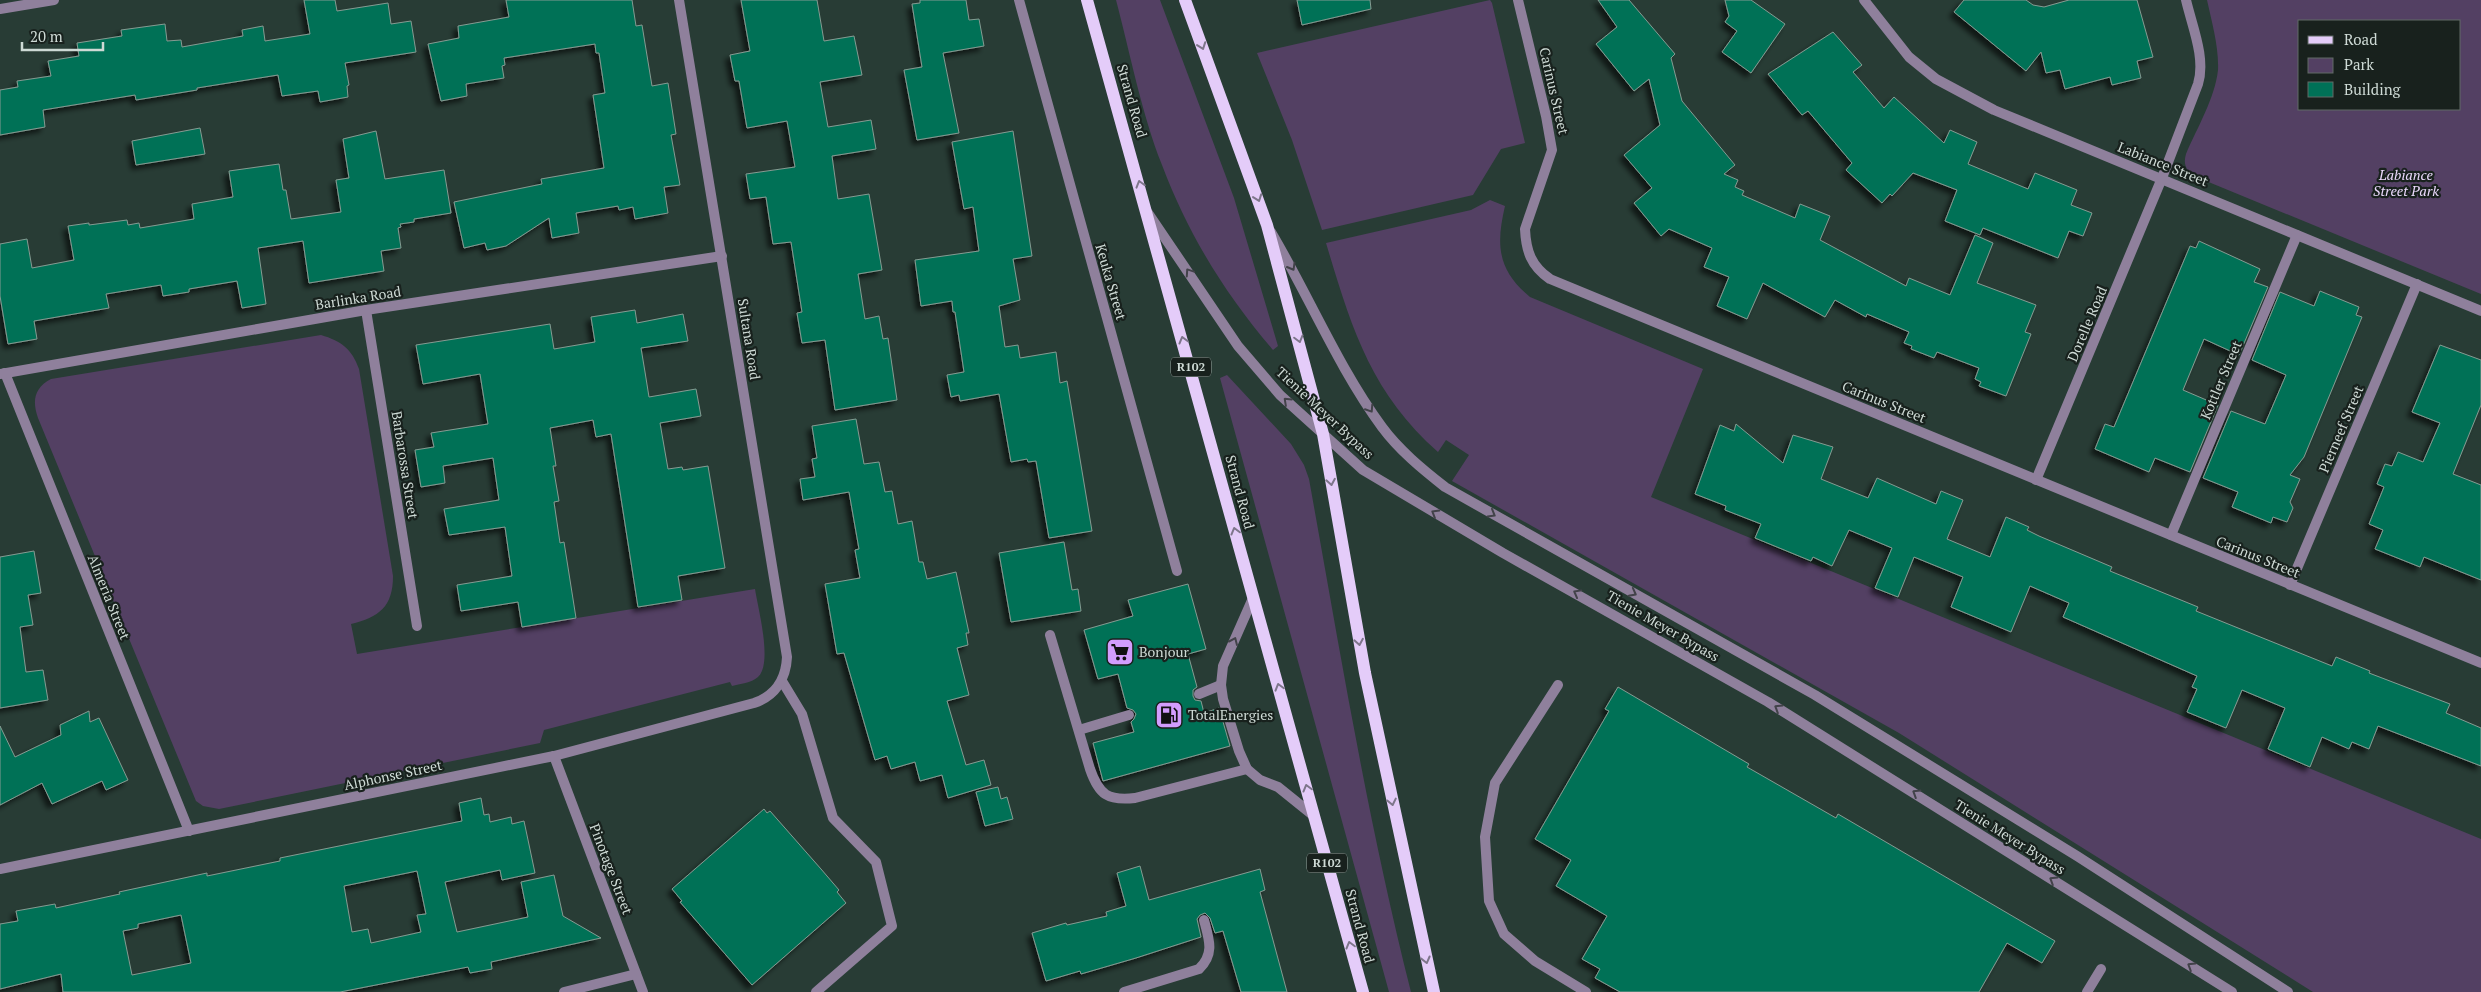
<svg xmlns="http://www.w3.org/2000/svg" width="2481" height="992" font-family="'PT Serif',serif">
  <defs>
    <filter id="shadow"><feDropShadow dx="-4.5" dy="4.5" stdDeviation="2.5" flood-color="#0009"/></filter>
  </defs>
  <rect width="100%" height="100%" fill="#283c35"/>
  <!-- green -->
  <g fill="#534063" fill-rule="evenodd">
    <path d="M1116,0H1160L1234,198L1278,346L1273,350C1225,294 1188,234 1162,165C1142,115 1130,53 1116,0Z"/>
    <path d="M1490,0L1492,3L1525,143L1501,149L1473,195L1322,230L1292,140L1257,53Z"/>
    <path d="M2207,0H2481V294L2194,176C2186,170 2183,164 2186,154C2197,128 2215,98 2218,70C2219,47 2212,23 2207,0ZM2300,21H2460V109H2300Z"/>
    <path d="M1490,200L1505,206C1496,244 1497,270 1530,297L1703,369L1651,497L2481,839V992H2313L1899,733L1452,481L1469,455L1446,440L1438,452C1370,392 1351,326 1326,243L1471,210Z"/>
    <path d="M321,335C341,341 352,349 359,369L393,576C393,607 379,617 351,624L357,654L755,589C758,609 773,663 758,677C751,683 740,684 732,686L730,682L544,730L540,743L219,809L203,806L196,801L38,418C32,401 34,388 51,379Z"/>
    <path d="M1227,375L1291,444L1304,465L1309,479C1340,651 1368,823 1411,992H1389L1220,378Z"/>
  </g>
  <!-- building -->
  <g fill="#007157" stroke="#859b92" fill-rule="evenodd" filter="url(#shadow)">
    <path d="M304,0H335L337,11L388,3L391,24L411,21L416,52L345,63L349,85L347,86L348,97L320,102L318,91L282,96L278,75L197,88V90L136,100L135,95L43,110L45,127L0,135V90L18,87L17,81L51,76L48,61L79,56L77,43L122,36L121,30L165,24L167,41L181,40L182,47L243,36L242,30L263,26L265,41L310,34Z"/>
    <path d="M506,0H632L636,26L642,25L652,86L668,83L676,134L671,135L680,185L664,187L668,213L635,219L633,207L619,210L618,206L576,213L579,233L552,238L549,218L506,246L487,250L485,243L464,248L454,202L542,184L541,179L604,168L593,95L605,93L599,53H596L595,44L504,58L505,65L502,66L504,78L466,84L467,96L441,101L428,44L459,38L458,26L509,17Z"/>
    <path d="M741,0H817L824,41L854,36L862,75L820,82L828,127L871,120L876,149L832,156L838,199L869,194L882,270L858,274L865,319L879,316L883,339L888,338L897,400L835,410L825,340L802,343L797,313L802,312L791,242L773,244L766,197L750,199L746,174L795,167L787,121L747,128L739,81H735L730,55L750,51Z"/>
    <path d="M920,0H966L969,20L979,19L984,46L943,53L959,133L917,140L904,70L922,67L912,4L920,3Z"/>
    <path d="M1297,0H1370L1371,9L1302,25Z"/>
    <path d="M1598,0H1629L1675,54L1671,58L1682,101L1735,165L1724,174L1738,180L1735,187L1744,191L1742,195L1795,218L1800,204L1830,216L1820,240L1906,286L1909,278L1950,295L1975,235L1993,243L1977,283L2036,305L2025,332L2031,334L2006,396L1979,386L1981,382L1975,379L1979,368L1937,352L1934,358L1911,349L1912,346L1904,343L1909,332L1867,314L1866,317L1835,300L1825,317L1763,283L1747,319L1717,306L1729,277L1704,267L1712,248L1669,229L1661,236L1634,203L1652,188L1624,155L1660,125L1649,79L1634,91L1596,44L1617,27Z"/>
    <path d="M1725,0H1751L1785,24L1751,73L1722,52L1737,31L1725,22L1729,16Z"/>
    <path d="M1964,0H2026L2033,5L2044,7L2069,0H2137L2153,57L2137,61L2141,78L2112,85L2110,77L2065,89L2060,70L2046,73L2041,52L2026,71L1954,12Z"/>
    <path d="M1833,32L1862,65L1853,72L1884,108L1894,97L1944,143L1950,130L1977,142L1968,164L2028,189L2035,173L2077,190L2071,205L2092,213L2083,236L2069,231L2058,258L1983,228L1980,235L1945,221L1957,190L1913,173L1892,196L1890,194L1882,203L1846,170L1852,163L1808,111L1802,115L1768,74Z"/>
    <path d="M200,128L205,154L136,165L132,141Z"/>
    <path d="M376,131L385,179L444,170L451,213L414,219V222L400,224L401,227L398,228L401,248L381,251L384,271L309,283L303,241L258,248L266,304L242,308L237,281L189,289V292L163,296L161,285L106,294L109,308L34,321L37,339L8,344L0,296V244L27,239L32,268L74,260L68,226L89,223V225L127,220L128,225L139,223L140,228L194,219L192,204L233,197L229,171L279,164L283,190H286L291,219L341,212L336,180L349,178L343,139Z"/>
    <path d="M1013,131L1032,256L1013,259L1020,300L999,306L1005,347L1018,345L1020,358L1056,352L1060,383L1067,381L1092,531L1049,538L1036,461L1028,462L1027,459L1011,462L999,394L960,401L959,395L951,397L947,375L964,372L955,312H953L952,301L921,306L915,260L979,251L973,207L964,209L952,142Z"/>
    <path d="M2199,241L2260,269L2254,282L2268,287L2239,355L2204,339L2183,390L2218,405L2190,472L2155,458L2149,472L2095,449L2105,424L2114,427L2190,246L2196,248Z"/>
    <path d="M2320,291L2359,307L2356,315L2362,317L2304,457L2290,475L2300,479L2290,502L2293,508L2287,522L2273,517L2271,523L2232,507L2238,492L2203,478L2231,411L2265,424L2286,375L2252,360L2280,292L2314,306Z"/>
    <path d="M635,310L637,323L683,314L688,341L641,348L645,372L649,397L696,389L701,416L660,423L668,469L682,467L683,470L708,466L725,568L678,576L682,600L638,607L611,434L596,437L593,420L550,428L556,466H553L559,501L554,502L560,543L564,542L576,618L522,627L518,602L461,611L457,585L512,576L505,527L449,535L444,509L499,500L493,458L443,466L445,483L421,487L415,450L434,447L431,433L488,424L480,374L423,384L416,345L550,324L554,349L595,342L591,317Z"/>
    <path d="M2440,345L2481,360V405L2453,474L2481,485V580L2424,557L2420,567L2375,549L2383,530L2369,524L2384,487L2377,484L2385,464L2392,466L2398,452L2423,462L2440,423L2412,412Z"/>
    <path d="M856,419L864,464L879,462L885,492L892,491L898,524L912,521L919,562H923L927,579L956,572L969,633H966L968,645L957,648L969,695L947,701L966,765L984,760L991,785L948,798L942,775L920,781L915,762L891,769L887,756L875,760L844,653L837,654L825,584L860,578L855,550L859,549L849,492L803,500L800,479L815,477L812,459L817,458L812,426Z"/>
    <path d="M1736,424L1783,463L1793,435L1833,447L1821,479L1868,498L1877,478L1936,504L1941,491L1963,500L1947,539L1990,557L2006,517L2029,527L2027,530L2039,536L2112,567L2110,571L2198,607L2196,611L2332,666L2336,657L2370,671L2369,673L2450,704L2446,713L2481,728V766L2378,726L2369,749L2352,742L2349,749L2322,737L2310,767L2268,749L2285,708L2242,690L2226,728L2187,712L2197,689L2192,687L2197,676L2063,617L2069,603L2030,586L2011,632L1951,607L1963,577L1914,557L1898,597L1875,588L1892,548L1849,530L1832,566L1813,557L1811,561L1755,538L1761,524L1725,510L1726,506L1695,494L1720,425L1734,431Z"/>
    <path d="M1064,542L1072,590L1078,589L1081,611L1011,622L999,553Z"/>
    <path d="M34,551L41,593L28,595L33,625L20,627L26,672L43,670L48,700L0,708V557Z"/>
    <path d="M1188,584L1206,649L1188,654L1197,687L1193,690V696L1195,700L1201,701L1204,713L1219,708L1230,746L1103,781L1093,743L1134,732L1131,722L1134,719L1136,714L1133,710L1127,708L1118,674L1098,679L1084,630L1133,616L1128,600Z"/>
    <path d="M1618,687L1749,764L1747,767L1836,818L1838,814L2055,941L2042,963L2007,943L1979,992H1620L1595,978L1600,969L1582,959L1607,916L1556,886L1571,860L1535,839L1609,711L1605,709Z"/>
    <path d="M89,711L90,722L99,718L128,780L106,790L102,781L52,804L42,783L0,805V726L15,757L61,735L60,725Z"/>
    <path d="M998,787L1001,799L1007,797L1013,819L985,826L976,792Z"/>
    <path d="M481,798L484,815L489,814L490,822L511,817L512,824L524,821L535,873L502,880L500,870L445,882L457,932L528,917L521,882L554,875L563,916L601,938L491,962L492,969L470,973L468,967L340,992H63L61,974L0,989V924L18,921L16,911L55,904L56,908L120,894L119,892L207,873V876L280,861V858L462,821L459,803ZM417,871L426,914L417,915L421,932L371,943L368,929L352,932L344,886ZM181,915L191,963L132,975L123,931L138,928V924Z"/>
    <path d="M764,809L767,813L770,811L821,869L839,890L837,892L846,903L752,985L680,902L682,901L672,889Z"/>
    <path d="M1140,866L1149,900L1260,869L1265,890L1260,892L1287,992H1241L1223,931L1215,933L1210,918L1205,913L1200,915L1197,919L1201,937L1136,958L1081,974L1080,971L1046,981L1032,933L1066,923L1067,925L1107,916L1106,912L1126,906L1117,873Z"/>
  </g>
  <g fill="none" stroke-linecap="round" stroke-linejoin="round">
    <!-- service -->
    <g stroke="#8f809c" stroke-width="10">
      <path d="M1253,598L1223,666L1221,685L1223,699L1239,751L1247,769L1260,780L1278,787L1314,816"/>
      <path d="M1050,635L1090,769C1099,795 1108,801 1135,798L1247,769"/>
      <path d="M782,681L802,714L833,818L876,862L892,926L816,992"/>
      <path d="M1558,685L1495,783L1485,837L1489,901L1504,934L1535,961L1586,992"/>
      <path d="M1199,694L1221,685"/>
      <path d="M1079,730L1129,715"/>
      <path d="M1124,992L1199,969C1215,954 1209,939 1204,920"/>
      <path d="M2087,992L2101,969"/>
    </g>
    <!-- minor -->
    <g stroke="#8f809c" stroke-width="10">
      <path d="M1019,0L1177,571"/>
      <path d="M1518,0L1546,116L1552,150L1525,229C1526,251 1531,266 1550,279L2481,663"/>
      <path d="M1864,0L1909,57L1936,79L1994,110L2481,311"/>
      <path d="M0,9L54,0"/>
      <path d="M366,310L417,626"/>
      <path d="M5,373L189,831"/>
      <path d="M0,374L366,310L722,256"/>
      <path d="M2036,480L2162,178L2198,84C2206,58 2192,26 2186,0"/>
      <path d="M2171,535L2297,235"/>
      <path d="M2290,585L2417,284"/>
      <path d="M554,756L643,992"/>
      <path d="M0,869L554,756L754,703C775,696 786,679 787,657L679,0"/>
      <path d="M564,992L636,974"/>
    </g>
    <!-- tertiary -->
    <g stroke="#8f809c" stroke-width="10">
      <path d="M1148,213L1238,346L1280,395L1363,470L1503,553L1768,702L2232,992"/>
      <path d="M1271,232C1309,296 1338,367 1382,427C1399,450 1422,469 1445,487L1815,695L2077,856L2288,992"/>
    </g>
    <!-- primary -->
    <g stroke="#e4ccf9" stroke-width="12">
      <path d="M1087,0L1363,992"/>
      <path d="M1185,0L1267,225L1323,434L1365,673L1434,992"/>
    </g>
  </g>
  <!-- one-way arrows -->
  <defs><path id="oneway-chevron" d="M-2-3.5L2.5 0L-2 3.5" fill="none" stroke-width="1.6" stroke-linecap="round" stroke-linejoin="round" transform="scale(1.25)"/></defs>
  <g stroke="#7e768b">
    <use href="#oneway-chevron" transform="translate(1202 46) rotate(70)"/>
    <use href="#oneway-chevron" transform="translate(1140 184) rotate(-106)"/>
    <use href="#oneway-chevron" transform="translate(1258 198) rotate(70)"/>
    <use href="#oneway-chevron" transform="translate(1299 339) rotate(75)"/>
    <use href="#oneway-chevron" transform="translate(1183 340) rotate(-105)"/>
    <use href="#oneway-chevron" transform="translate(1331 482) rotate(80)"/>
    <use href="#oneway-chevron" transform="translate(1235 531) rotate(-105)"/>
    <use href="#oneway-chevron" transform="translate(1359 642) rotate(80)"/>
    <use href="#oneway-chevron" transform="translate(1279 687) rotate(-106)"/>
    <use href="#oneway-chevron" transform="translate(1307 788) rotate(-105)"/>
    <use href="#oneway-chevron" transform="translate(1392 802) rotate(78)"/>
    <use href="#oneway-chevron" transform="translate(1350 945) rotate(-105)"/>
    <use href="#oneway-chevron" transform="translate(1426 960) rotate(76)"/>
  </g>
  <g stroke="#424249">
    <use href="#oneway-chevron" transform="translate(1292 267) rotate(60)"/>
    <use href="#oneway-chevron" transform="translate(1189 272) rotate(-124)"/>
    <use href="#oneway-chevron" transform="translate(1287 401) rotate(-137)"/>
    <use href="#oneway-chevron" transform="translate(1370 409) rotate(57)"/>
    <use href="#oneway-chevron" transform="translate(1435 513) rotate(-149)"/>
    <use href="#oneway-chevron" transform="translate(1492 514) rotate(30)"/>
    <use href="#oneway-chevron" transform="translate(1577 593) rotate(-151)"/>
    <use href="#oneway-chevron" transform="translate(1633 593) rotate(28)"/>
    <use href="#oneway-chevron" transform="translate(1234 641) rotate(-66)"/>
    <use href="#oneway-chevron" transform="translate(1778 708) rotate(-148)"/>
    <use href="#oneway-chevron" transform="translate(1916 793) rotate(-148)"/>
    <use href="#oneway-chevron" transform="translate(2053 880) rotate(-148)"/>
    <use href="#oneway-chevron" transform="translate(2191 966) rotate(-148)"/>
  </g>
  <!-- icons -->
  <defs>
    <g id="supermarket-square" transform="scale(1.4375)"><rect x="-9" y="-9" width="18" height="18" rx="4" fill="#d29dfd" stroke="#18211d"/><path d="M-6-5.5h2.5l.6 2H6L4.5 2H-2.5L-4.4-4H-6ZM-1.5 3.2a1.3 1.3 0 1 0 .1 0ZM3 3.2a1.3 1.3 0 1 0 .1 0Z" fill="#111"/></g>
    <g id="fuel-square" transform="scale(1.4375)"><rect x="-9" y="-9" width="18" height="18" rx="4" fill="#d29dfd" stroke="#18211d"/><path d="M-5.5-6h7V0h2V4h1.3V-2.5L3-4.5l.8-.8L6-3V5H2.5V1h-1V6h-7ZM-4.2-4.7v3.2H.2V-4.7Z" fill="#111"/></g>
  </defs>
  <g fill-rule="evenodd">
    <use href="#supermarket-square" x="1120" y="652"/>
    <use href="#fuel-square" x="1169" y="715"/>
  </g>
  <g text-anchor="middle" stroke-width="4.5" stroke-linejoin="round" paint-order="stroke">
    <!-- shield labels -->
    <g fill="#18211d" stroke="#97a29e" stroke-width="1">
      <rect x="1171" y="357.5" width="40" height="19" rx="4"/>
      <rect x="1307" y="853.5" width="40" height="19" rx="4"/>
    </g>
    <g font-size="12" font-weight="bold" fill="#cedad5">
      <text x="1191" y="371">R102</text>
      <text x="1327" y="867">R102</text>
    </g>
    <!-- street labels -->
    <g font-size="14" fill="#cedad5" stroke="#18211d">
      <text transform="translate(1554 91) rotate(77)" y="5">Carinus Street</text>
      <text transform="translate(1132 101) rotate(74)" y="5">Strand Road</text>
      <text transform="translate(2163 164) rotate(22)" y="5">Labiance Street</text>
      <text transform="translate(1111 282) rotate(74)" y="5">Keuka Street</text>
      <text transform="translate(358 298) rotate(-9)" y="5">Barlinka Road</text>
      <text transform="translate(2087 324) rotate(-67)" y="5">Dorelle Road</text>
      <text transform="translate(749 339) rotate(81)" y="5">Sultana Road</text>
      <text transform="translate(2221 380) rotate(-67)" y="5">Kottler Street</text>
      <text transform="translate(1884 402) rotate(22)" y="5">Carinus Street</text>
      <text transform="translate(1325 413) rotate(43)" y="5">Tienie Meyer Bypass</text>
      <text transform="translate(2341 429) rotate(-67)" y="5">Pierneef Street</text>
      <text transform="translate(405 465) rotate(81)" y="5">Barbarossa Street</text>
      <text transform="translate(1240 492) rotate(75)" y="5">Strand Road</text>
      <text transform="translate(2258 557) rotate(22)" y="5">Carinus Street</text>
      <text transform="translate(109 597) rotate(68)" y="5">Almeria Street</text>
      <text transform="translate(1663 626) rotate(30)" y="5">Tienie Meyer Bypass</text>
      <text transform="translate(393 775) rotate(-12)" y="5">Alphonse Street</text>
      <text transform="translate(2010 837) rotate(32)" y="5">Tienie Meyer Bypass</text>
      <text transform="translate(611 869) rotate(69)" y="5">Pinotage Street</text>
      <text transform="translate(1360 926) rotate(75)" y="5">Strand Road</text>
    </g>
    <!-- park labels -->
    <g font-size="14" font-style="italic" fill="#ebd9fc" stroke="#18211d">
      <text x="2406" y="180">Labiance<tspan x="2406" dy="16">Street Park</tspan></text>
    </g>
    <!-- poi labels -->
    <g font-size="14" fill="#cedad5" stroke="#18211d" text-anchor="start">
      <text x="1139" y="657">Bonjour</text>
      <text x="1188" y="720">TotalEnergies</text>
    </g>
  </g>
  <!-- legend -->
  <rect x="2298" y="20" width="162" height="90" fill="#18211d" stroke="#616b67"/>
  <rect x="2308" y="36" width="25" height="8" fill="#e4ccf9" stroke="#616b67"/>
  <text x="2344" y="45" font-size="15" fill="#cedad5">Road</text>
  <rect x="2308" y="58" width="25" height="15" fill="#534063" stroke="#616b67"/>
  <text x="2344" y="70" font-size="15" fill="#cedad5">Park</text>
  <rect x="2308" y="82" width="25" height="15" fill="#007157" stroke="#616b67"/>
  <text x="2344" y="95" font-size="15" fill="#cedad5">Building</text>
  <!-- scale -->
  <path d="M22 42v8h81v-8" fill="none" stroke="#cedad5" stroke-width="2.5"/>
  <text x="30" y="42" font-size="15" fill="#cedad5" stroke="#18211d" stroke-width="4" paint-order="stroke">20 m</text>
</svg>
